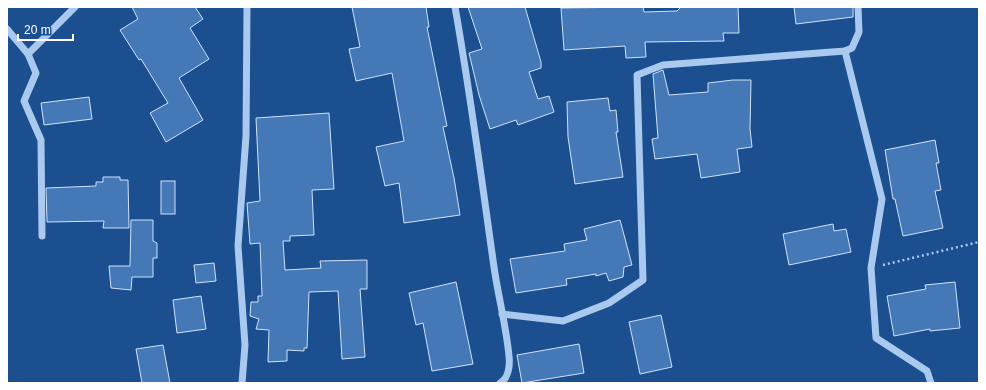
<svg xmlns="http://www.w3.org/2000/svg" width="986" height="390" font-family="Helvetica,sans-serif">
  <rect width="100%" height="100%" fill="#1b4f8f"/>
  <!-- building -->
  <g fill="#4478b7" stroke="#cfe3fa">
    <path d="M132,7H195L203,19L190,28L209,59L179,78L203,120L166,142L150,113L168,103L141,59L139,60L120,30L138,19Z"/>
    <path d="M352,7H426L429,27H427L447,126L443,127L454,178L460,215L404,223L399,183L385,186L376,147L404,141L392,73L356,81L349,49L360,47Z"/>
    <path d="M468,7H525L541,62V68L529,72L538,99L549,96L554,112L518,125L516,120L490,129L479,95L469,53L482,49Z"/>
    <path d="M643,7L644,12L677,11L681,7H738L739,33H723L724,41L645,42L646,57L626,58L625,46L564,50L561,8Z"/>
    <path d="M794,7H853V17L796,24Z"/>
    <path d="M663,70L669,95L708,92V83L733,80H751L750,129L752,147L737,149L740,172L701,178L697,154L655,159L652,139L658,138L653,74Z"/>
    <path d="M89,97L92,119L44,125L41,103Z"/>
    <path d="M608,98L610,111L616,110L618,132H616L623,177L575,184L568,137L567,102Z"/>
    <path d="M329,113L334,189L312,190L314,235L290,236V241H283L285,270L321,268L320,261L367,260V289H360L365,357L342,359L338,291L309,292L307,348H304V351L287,350V361L268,362L269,330L256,329L259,319L250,316L251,302H258V296H262L260,243L250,244L247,203L260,201L256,118Z"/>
    <path d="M935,140L939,163H936L941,190L935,191L943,228L903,236L895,199H893L885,150Z"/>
    <path d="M103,177H120V180H128L129,228H103L104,221L47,222L46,188L96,186V182H103Z"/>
    <rect x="161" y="181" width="14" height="33"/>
    <path d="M131,220H153V241L157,243V258H153V277H132L131,290L111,288L109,266H130Z"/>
    <path d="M620,220L632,265L624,267L623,277L609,281L606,273L596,276V274L566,279L567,285L516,293L510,259L565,251L564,244L587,240L584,229Z"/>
    <path d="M833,224L834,231L846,229L851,252L789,265L783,234Z"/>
    <path d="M214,263L216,281L196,283L194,265Z"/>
    <path d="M456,282L473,364L432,371L423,323L416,325L409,293Z"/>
    <path d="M955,282L960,328L930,331V329L894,336L887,296L926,289L925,285Z"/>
    <path d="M201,296L206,329L177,333L173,300Z"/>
    <path d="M661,315L672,367L640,374L629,322Z"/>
    <path d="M579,344L584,373L522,383L517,355Z"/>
    <path d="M163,345L170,383H142L136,349Z"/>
  </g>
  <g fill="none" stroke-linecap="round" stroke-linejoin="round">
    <!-- path -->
    <path stroke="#a9c9ee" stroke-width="2.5" stroke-dasharray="2 3" stroke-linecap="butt" d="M883,265L979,242"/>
    <!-- minor -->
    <g stroke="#a9c9ee" stroke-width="7">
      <path d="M455,7C470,91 481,175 493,260C497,292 506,324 509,356C510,365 509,378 500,383"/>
      <path d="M7,29L28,54L36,73L24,101L41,140L42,236"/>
      <path d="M845,51L882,199L871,268L876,338L927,371L931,383"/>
      <path d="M28,54L75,7"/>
      <path d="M502,314L563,321L609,303L643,280L637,75L663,65L845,51L852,48L859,32L858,7"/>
      <path d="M242,383L245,345L238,246L246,136L247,7"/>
    </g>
  </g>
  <!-- border -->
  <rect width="986" height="390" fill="none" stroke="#ffffff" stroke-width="16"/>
  <!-- scale -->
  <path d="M18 34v6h55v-6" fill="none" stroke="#ffffff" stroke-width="2"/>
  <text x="24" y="34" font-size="12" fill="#ffffff" stroke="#1b4f8f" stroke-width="3" paint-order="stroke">20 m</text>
</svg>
